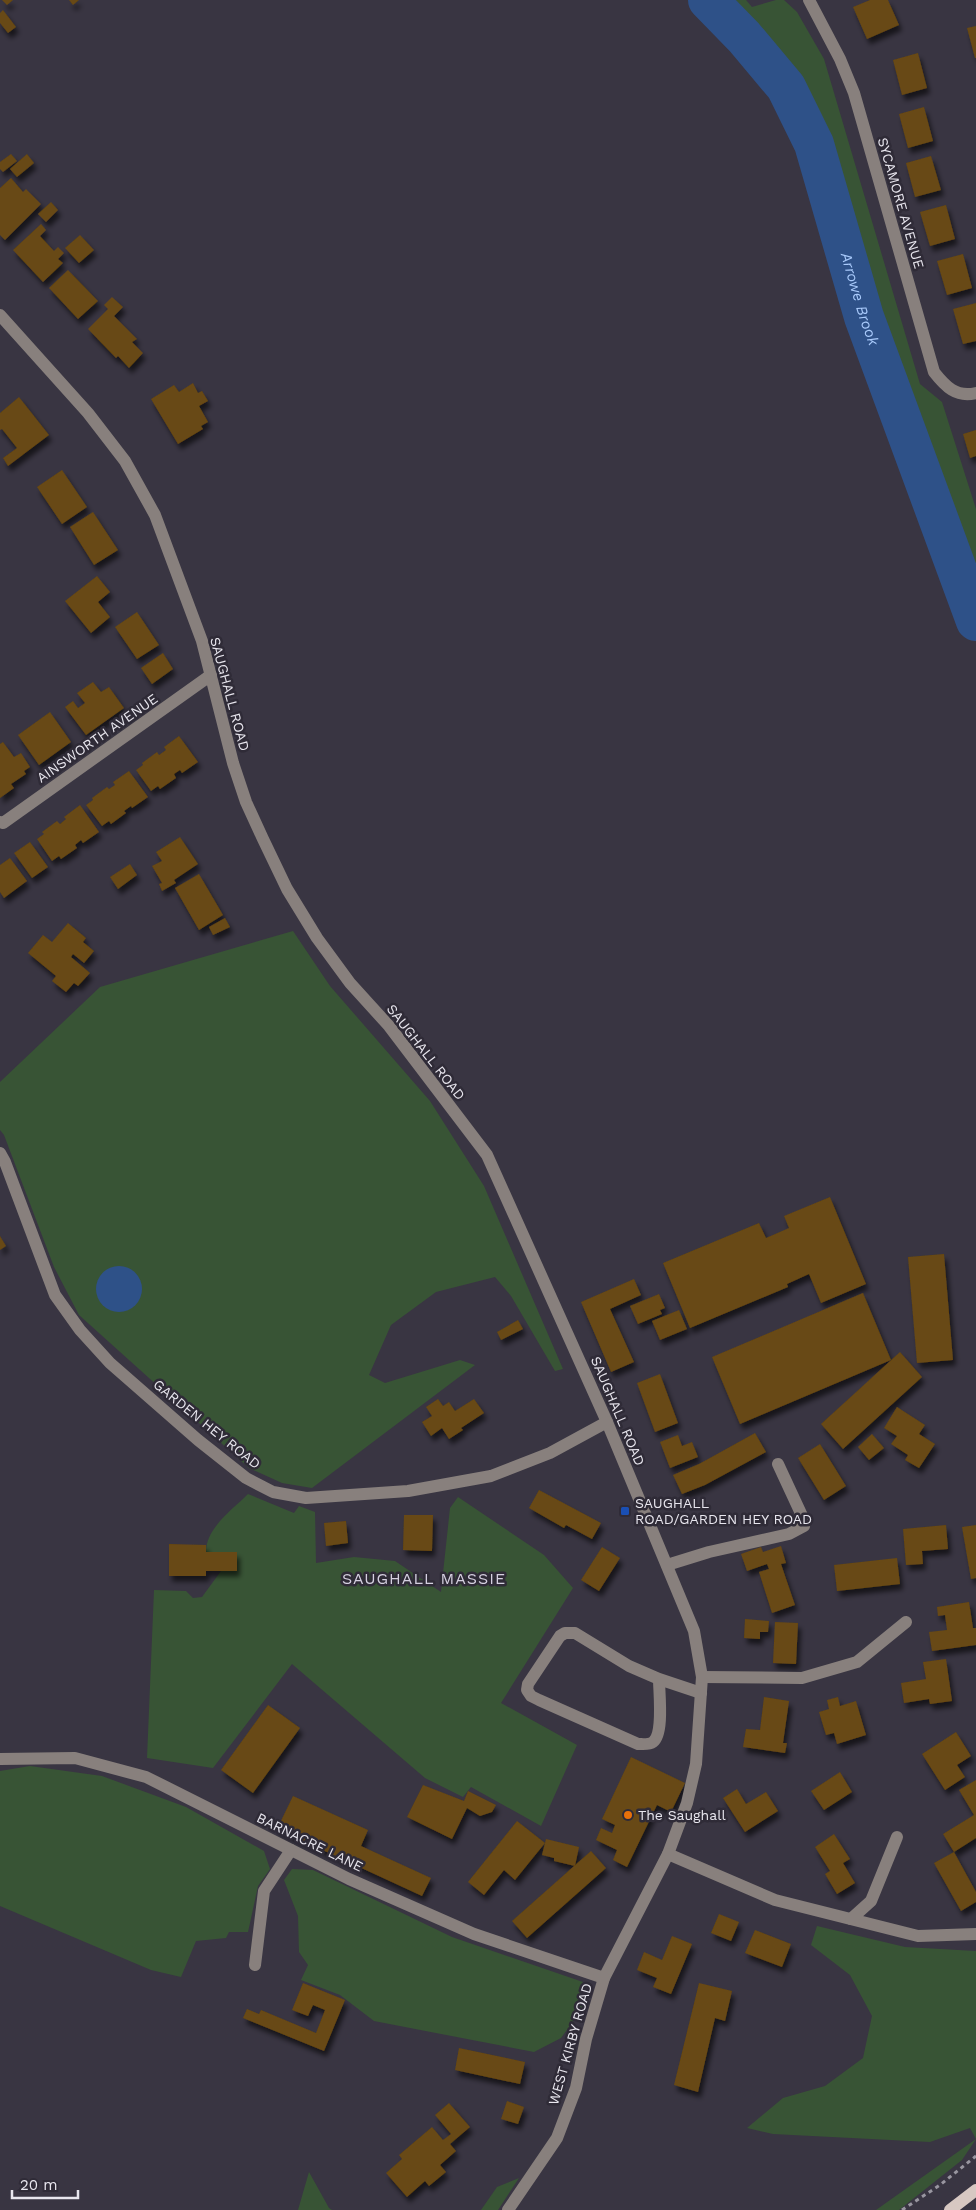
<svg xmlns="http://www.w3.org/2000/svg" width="976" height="2210" font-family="'Work Sans',sans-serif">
  <defs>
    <filter id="shadow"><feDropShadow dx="3" dy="5.5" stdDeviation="2.5" flood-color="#0009"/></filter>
  </defs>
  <rect width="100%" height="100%" fill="#393542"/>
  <!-- green -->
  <g fill="#385435">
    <path d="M708,0H746L752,7L776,0H784L797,12L824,59L920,384L942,402L976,509V621L864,317L814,144L786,87L744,37Z"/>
    <path d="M293,931L330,986L430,1101L484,1186L563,1369L555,1371L511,1296L495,1277L436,1292L391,1325L369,1375L385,1383L460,1360L475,1365L312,1488L282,1483L249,1468L79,1315L54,1267L4,1135L0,1130V1082L100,987Z"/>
    <path d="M248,1494L294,1513L299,1506L315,1512L316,1563L354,1557L395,1561L441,1592L450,1508L458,1497L544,1555L573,1588L501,1703L577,1745L541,1826L471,1787L463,1797L425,1778L292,1664L213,1768L147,1758L154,1590L186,1591L193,1598L202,1597L221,1571H237V1552H206C206,1528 232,1510 248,1494Z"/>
    <path d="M30,1766L102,1776L186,1807L264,1851L270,1869L258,1886L248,1932H229L226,1938L196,1941L181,1977L151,1970L0,1906V1771Z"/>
    <path d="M292,1869L313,1870L452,1937L583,1982L588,2001L561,2038L534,2052L374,2021L340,1995L301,1980L308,1965L299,1952L298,1916L284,1880Z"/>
    <path d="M817,1926L905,1947L976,1951V2139L970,2128L930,2142L773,2134L747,2128L783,2098L825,2086L863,2058L872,2016L850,1975L811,1945Z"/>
    <path d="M976,2139L962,2160L899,2210H876Z"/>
    <path d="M309,2172L329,2208L332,2210H298Z"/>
    <path d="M519,2178L498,2210H481L497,2187Z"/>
  </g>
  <!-- water -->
  <circle fill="#2e5188" cx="119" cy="1289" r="23"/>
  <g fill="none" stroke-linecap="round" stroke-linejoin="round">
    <!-- river -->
    <path stroke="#2e5188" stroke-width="40" id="s1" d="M708,0L744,37L786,87L814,144L864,317L976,621"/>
  </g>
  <!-- building -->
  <g fill="#684812" filter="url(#shadow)">
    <path d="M2,0H13L7,5Z"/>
    <path d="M69,0H79L73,5Z"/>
    <path d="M870,0H888L899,25L867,39L853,7Z"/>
    <path d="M3,10L16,27L8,33L0,23V13Z"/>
    <path d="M976,26V58H975L967,28Z"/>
    <path d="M918,53L927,88L902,95L893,60Z"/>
    <path d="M924,107L933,141L908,148L899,114Z"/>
    <path d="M11,154L17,161L3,172L0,169V162Z"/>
    <path d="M27,154L34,163L17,177L10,169Z"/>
    <path d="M931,156L941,190L915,197L906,163Z"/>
    <path d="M11,178L23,192L26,189L41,204L5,240L0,235V188Z"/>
    <path d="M51,202L58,210L46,222L38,214Z"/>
    <path d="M946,205L955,239L930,246L920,212Z"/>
    <path d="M41,224L46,230L40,236L54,251L58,247L64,253L58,259L63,263L43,282L13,250Z"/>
    <path d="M80,235L94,250L79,263L65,248Z"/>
    <path d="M963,254L972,288L947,295L937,261Z"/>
    <path d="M68,270L98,301L78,319L49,288Z"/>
    <path d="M112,297L123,307L114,316L137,339L132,342L143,353L129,368L118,356L116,358L88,329L108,309L104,305Z"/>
    <path d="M976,303V341L963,344L953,309Z"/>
    <path d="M193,383L198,393L202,391L208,401L199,406L208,422L201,426L203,429L178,444L151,399L174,385L179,392Z"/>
    <path d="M19,397L49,435L8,466L3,458L17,448L2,429L0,430V413Z"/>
    <path d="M976,430V456L970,458L963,434Z"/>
    <path d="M62,470L87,507L62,524L37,487Z"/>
    <path d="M93,512L118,550L94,565L70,527Z"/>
    <path d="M97,576L110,592L98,602L110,617L91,633L65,601Z"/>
    <path d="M137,612L159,645L137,659L115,627Z"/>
    <path d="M163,653L173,669L152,684L141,668Z"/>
    <path d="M93,682L101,692L109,687L124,708L86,735L65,707L73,701L78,708L85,703L77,693Z"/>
    <path d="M50,712L71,742L39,765L18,735Z"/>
    <path d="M179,736L198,762L182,773L180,770L174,774L176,778L160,789L158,786L151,791L136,770L143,765L142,763L157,752L159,755L166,750L164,747Z"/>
    <path d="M3,742L14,757L21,753L30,767L24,771L26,774L11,784L14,788L0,798V744Z"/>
    <path d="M129,771L148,797L132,808L131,806L124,811L126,813L111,824L109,821L102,826L86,805L93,800L92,798L107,787L109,789L115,785L113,782Z"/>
    <path d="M80,805L99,832L83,843L81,840L75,845L77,848L61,859L59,856L52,861L37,839L44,834L42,832L57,821L60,824L66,819L64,817Z"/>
    <path d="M180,837L198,864L174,880L176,883L162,891L159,884L162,883L152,866L162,861L156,852Z"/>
    <path d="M30,842L48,867L32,878L14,853Z"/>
    <path d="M10,858L27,881L4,898L0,892V865Z"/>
    <path d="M130,864L137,875L118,889L110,877Z"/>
    <path d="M199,874L223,915L199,930L175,888Z"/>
    <path d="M225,918L230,927L213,935L209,927Z"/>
    <path d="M68,923L86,938L83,942L94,951L84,963L73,954L71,957L90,973L78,986L74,983L66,992L52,981L56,976L28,953L43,935L52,942Z"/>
    <path d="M830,1197L866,1284L821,1303L809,1274L787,1284L788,1287L690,1328L663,1263L759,1223L766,1238L789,1228L784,1216Z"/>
    <path d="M0,1236L6,1246L0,1250Z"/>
    <path d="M944,1254L953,1360L917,1363L908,1257Z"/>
    <path d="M634,1279L641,1295L610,1309L634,1362L611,1372L581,1302Z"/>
    <path d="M863,1293L891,1360L740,1424L712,1357Z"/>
    <path d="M659,1294L665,1308L660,1310L662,1314L638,1324L630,1306Z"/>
    <path d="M679,1310L687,1329L660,1340L652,1321Z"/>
    <path d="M518,1320L523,1329L501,1340L497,1332Z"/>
    <path d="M900,1352L922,1377L843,1449L821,1424Z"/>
    <path d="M660,1374L678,1423L655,1432L637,1383Z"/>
    <path d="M438,1399L443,1406L449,1402L455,1411L474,1399L484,1413L461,1428L463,1430L449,1439L442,1428L431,1436L422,1422L432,1416L426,1407Z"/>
    <path d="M897,1407L925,1425L919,1434L935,1444L919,1468L905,1460L908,1455L891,1444L897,1436L884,1428Z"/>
    <path d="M755,1433L766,1452L705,1485L682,1494L673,1475L699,1464Z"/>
    <path d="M872,1434L884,1448L869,1460L858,1447Z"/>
    <path d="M678,1435L682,1446L692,1442L698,1457L670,1468L660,1442Z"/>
    <path d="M820,1444L846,1486L824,1500L798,1458Z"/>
    <path d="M539,1490L601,1523L592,1539L566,1525L564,1528L529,1508Z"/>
    <path d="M404,1515H433L432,1551L403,1550Z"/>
    <path d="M346,1521L348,1543L326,1546L324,1523Z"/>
    <path d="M946,1525L948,1549L922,1551L923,1564L906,1565L903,1529Z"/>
    <path d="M976,1525V1578L971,1579L962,1527Z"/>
    <path d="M169,1544L206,1545V1552H237V1571H206V1576H169Z"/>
    <path d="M781,1546L786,1563L781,1564L795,1605L772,1613L759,1572L769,1569L767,1564L747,1571L741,1554L761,1547L763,1552Z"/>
    <path d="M602,1547L620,1558L599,1591L581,1580Z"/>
    <path d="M897,1558L900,1584L837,1591L834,1565Z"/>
    <path d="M969,1602L973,1628H976V1645L932,1651L929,1632L947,1630L945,1615L938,1616L937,1607Z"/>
    <path d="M745,1619L769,1621L768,1632H760V1639L744,1638Z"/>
    <path d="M775,1622L798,1623L796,1664L773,1663Z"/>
    <path d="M946,1659L952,1701L930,1704L929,1699L904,1703L901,1683L926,1679L923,1662Z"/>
    <path d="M764,1697L789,1701L783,1743H787L785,1753L743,1747L746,1729L760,1730Z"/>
    <path d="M838,1697L840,1706L856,1701L866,1735L837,1744L834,1733L826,1735L819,1712L829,1709L827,1700Z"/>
    <path d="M268,1705L300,1728L253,1793L221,1770Z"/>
    <path d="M956,1732L971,1756L957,1765L965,1777L945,1790L922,1754Z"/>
    <path d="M631,1757L685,1783L671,1812L657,1805L627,1867L613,1860L617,1850L596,1840L601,1828L612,1833L615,1825L602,1819Z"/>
    <path d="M840,1772L852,1792L824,1810L811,1791Z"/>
    <path d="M976,1780V1838L954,1852L943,1834L974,1815L959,1790Z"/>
    <path d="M423,1785L464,1801L468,1791L496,1805L492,1812L480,1816L467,1808L452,1839L407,1817Z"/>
    <path d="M737,1789L746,1804L766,1792L778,1811L745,1832L723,1798Z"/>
    <path d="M293,1796L368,1830L361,1846L431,1878L422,1896L277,1829Z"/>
    <path d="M517,1821L545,1843L515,1880L504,1870L484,1895L468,1882Z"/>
    <path d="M834,1834L850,1859L843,1863L855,1883L837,1894L825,1874L830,1871L815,1847Z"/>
    <path d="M546,1839L579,1847L575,1866L554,1861V1858L542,1855Z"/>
    <path d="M591,1851L606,1868L527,1938L512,1921Z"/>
    <path d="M954,1852L976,1892V1902L961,1911L934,1863Z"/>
    <path d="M719,1914L739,1922L731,1941L711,1933Z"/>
    <path d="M755,1930L791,1944L782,1967L745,1953Z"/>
    <path d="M672,1936L692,1944L671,1994L653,1987L657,1978L637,1970L644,1952L662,1960Z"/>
    <path d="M303,1983L345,2000L324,2051L243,2018L247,2009L259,2014L261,2010L316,2033L325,2010L313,2005L308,2016L292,2010Z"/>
    <path d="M699,1983L732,1991L725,2021L715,2018L698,2092L674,2085Z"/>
    <path d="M459,2048L525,2062L520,2084L455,2070Z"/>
    <path d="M507,2101L524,2107L518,2124L501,2119Z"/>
    <path d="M449,2103L470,2127L450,2144L456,2151L440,2165L446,2172L429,2186L425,2181L407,2197L386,2173L402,2159L399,2155L432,2127L443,2140L451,2134L435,2115Z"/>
  </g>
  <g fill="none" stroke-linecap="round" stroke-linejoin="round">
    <!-- path -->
    <path stroke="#9996a0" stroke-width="3" stroke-dasharray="4 4" stroke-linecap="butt" d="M902,2210L940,2185L976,2156"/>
    <!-- minor -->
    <g stroke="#88807d" stroke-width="12">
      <path d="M809,0L840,59L854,93L934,372C945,386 956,398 976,393"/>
      <path d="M0,315L88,413L125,461L155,515L202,641L233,763L246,802L263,839L287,889L317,938L350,983L389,1026L487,1155L607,1422L694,1631L702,1677L696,1764L687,1803L668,1854L604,1978L586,2039L576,2088L557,2138L508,2210"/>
      <path d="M0,822L3,823L211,675"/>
      <path d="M0,1153L5,1162L55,1295L80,1330L110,1363L198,1440L246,1478L273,1492L306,1498L408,1491L491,1476L550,1453L607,1422"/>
      <path d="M667,1565L709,1552L789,1534L804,1526V1520L778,1464"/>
      <path d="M702,1677L802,1678L857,1662L906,1622"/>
      <path d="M659,1679C659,1693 664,1734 653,1742C649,1745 643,1744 638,1744L539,1700L531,1696L527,1690L528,1684L560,1636L565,1633H575L629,1666L659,1679L701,1693"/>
      <path d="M0,1759L75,1758L146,1777L349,1879L474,1934L604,1978"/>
      <path d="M668,1854L775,1900L918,1936L976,1934"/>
      <path d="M851,1919L871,1901L897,1837"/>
      <path d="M255,1965L264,1891L291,1850"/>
    </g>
    <!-- major -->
    <path stroke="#d7c8c2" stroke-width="12" d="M950,2210L976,2190"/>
  </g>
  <!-- markers -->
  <rect fill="#1a4fb4" stroke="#2f2b37" stroke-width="2" x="620" y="1506" width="10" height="10" rx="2.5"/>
  <circle fill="#e8710a" stroke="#2f2b37" stroke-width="2" cx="628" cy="1815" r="5"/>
  <g text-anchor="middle" stroke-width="5" stroke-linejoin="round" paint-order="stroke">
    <!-- street labels -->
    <g font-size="14" fill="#e8e6ee" stroke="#2f2b37">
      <text transform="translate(901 203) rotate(74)" y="5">SYCAMORE AVENUE</text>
      <text transform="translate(230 694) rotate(75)" y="5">SAUGHALL ROAD</text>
      <text transform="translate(97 738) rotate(-35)" y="5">AINSWORTH AVENUE</text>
      <text transform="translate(426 1052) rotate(52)" y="5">SAUGHALL ROAD</text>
      <text transform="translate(618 1411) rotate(67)" y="5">SAUGHALL ROAD</text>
      <text transform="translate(207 1424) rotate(39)" y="5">GARDEN HEY ROAD</text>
      <text transform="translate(310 1842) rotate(26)" y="5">BARNACRE LANE</text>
      <text transform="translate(570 2044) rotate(-74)" y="5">WEST KIRBY ROAD</text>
    </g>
    <!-- poi labels -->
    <g font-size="14" fill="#e8e6ee" stroke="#2f2b37" text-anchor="start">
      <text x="635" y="1508">SAUGHALL<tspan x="635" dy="16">ROAD/GARDEN HEY ROAD</tspan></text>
      <text x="638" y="1820">The Saughall</text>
    </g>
    <!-- water labels -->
    <g font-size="15" font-style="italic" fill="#a9cafb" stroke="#2f2b37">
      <text dy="5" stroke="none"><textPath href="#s1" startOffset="342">Arrowe Brook</textPath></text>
    </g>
    <!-- quarter labels -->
    <g font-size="16" letter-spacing="1" fill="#d5d0e0" stroke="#2f2b37">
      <text x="424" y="1584">SAUGHALL MASSIE</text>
    </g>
  </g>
  <!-- scale -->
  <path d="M12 2190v8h66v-8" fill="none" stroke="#e8e6ee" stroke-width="2.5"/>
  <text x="20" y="2190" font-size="15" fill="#e8e6ee" stroke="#2f2b37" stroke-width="4" paint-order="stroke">20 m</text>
</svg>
